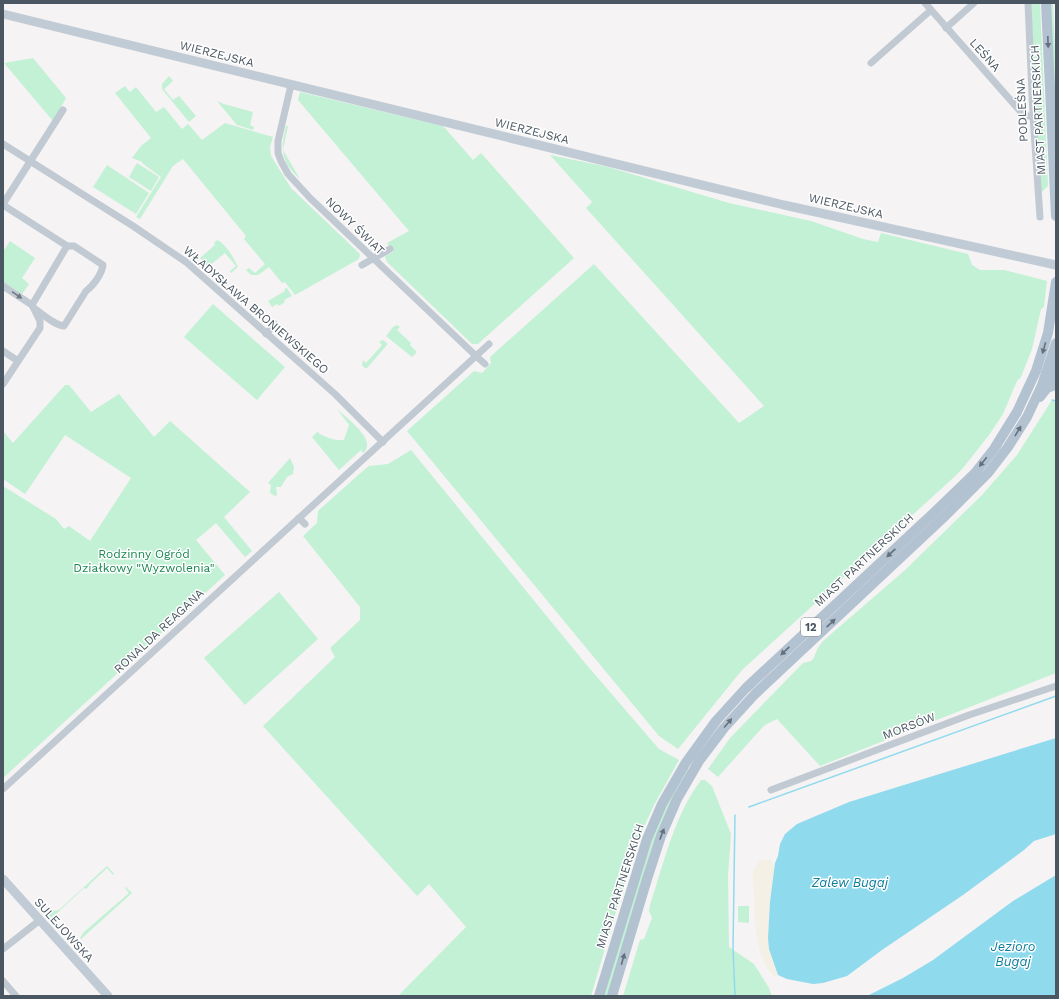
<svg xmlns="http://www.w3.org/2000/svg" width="1059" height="999" font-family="'Work Sans',sans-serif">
  <rect width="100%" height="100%" fill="#f5f3f3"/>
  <!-- green -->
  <g fill="#c3f1d5">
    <path d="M1031,3H1040L1048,186L1039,195Z"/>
    <path d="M1050,3H1053L1056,70V145Z"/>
    <path d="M33,58L66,98L53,121L4,63Z"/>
    <path d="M169,76L173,81L164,89L173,100L179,96L196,116L189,122L162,89V84Z"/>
    <path d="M125,86L130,92L136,87L156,112L164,107L182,129L188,124L202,140L225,123L273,137L270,147L271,156L291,188L360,254L359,259L295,295L285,282L282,283L269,267L258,275H251L246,270L249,268L255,273L265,264L244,239L246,236L183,159L173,166L140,219L136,217L161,177L142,163V162L132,158L141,146L151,138L115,93Z"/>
    <path d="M300,92L443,126L473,160L481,153L574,258L478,344H472L387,262L385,256L393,252L387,243L409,231L298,100Z"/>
    <path d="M217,101L224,104L253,112L250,125L254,127L253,130L237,125Z"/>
    <path d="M286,126H288L283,150L300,179C281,162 280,149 286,126Z"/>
    <path d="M550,155L608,167L729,203L811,221L863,239L878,242L881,233L968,254L972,265L980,270H1004L1047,281L1044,307L1041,309L1032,349L1021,377L1017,381L1003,414L989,435L963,468L952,479L742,670L678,749L659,736L407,431L474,371L482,373L491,363L490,357L594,264L739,423L764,406L586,208L592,202Z"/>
    <path d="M137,163L159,177L151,191L129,177Z"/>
    <path d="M107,165L149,193L136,214L93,187Z"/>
    <path d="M217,240C226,244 234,258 238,267L231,273L230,271L236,266L225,253L209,266L222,281L200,258L215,245L214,243Z"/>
    <path d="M10,241L35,258L22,278L29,284L22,294L3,282V252Z"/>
    <path d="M287,288L292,296L284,300L285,302L279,306L277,304L272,307L268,301L285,291L284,289Z"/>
    <path d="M213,304L285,367L257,400L184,337Z"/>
    <path d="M397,325L400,327L397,330L411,343L410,345L417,352L412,357L386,336L393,327Z"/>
    <path d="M383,340L387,343V345L367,368H365L362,365L363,360L366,363L382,345L379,342Z"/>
    <path d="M65,385H69L91,412L119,394L154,437L170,421L250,492L224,517L252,551L245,557L216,523L196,540L225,575L3,778V486L56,519L64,529L69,526L90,541L131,478L65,435L25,494L3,479V431L13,443Z"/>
    <path d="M1052,400L1056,401V673L820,766L777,719L765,725L761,729L718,777L708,769L730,738L803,663C815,661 813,659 817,650C818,647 821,644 823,641L904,571L982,495L1017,455Z"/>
    <path d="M337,409C346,417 368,434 367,445C367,449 365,451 363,453L361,450L339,470L312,437L317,432C325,437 334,441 344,440L349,425Z"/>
    <path d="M411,450L585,663L659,749L679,760L654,805L636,844L591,996H398L466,927L429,884L417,896L263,726L335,657L330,648L360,620V607L303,536L317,523L318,511L364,470L369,466L388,464Z"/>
    <path d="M290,458L294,467L293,474L287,477L281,487H276L277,495L275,496L270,493L271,485L268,483Z"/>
    <path d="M279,592L318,639L245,705L204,658Z"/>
    <path d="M687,768L689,770L609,996H603L640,870L662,814Z"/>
    <path d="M701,780H705L712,786L731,834L728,876L729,947L754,964L769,988L772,996H623L640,940L644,939L652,918L649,911L650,905C664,863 674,816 701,780Z"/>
    <path d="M107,866L114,874L113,875L107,868L89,885V886L86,889L84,888L56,914L57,916L53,920L62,930L45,911L48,909L56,911L60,909Z"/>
    <path d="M126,887L132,893L81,939L80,938L84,932L129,893L125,888Z"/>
    <path d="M738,906H749V923L738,922Z"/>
  </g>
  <!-- sand -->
  <path fill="#f5f0e5" d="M770,859L775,867L770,902L769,949L778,975L774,977C754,955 755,921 754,894C754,887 752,879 753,872C754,867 758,866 758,861Z"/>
  <!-- water -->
  <g fill="#90daee">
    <path d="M1056,738V834L1034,841L1024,850L963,895L882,950L847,976L823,983L813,984L787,979L778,975L769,949L768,938L770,902L775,863L778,856L780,844L785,834L797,824L849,802Z"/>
    <path d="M1056,875V996H867L903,978L933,960L1013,901Z"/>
  </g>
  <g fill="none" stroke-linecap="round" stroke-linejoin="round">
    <!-- stream -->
    <g stroke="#90daee" stroke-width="1.5">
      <path d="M1052,400L1056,401"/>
      <path d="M749,807L1056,696"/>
      <path d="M735,996L733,948L735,815"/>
    </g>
    <!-- street -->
    <g stroke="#c1cad2" stroke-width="7">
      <path d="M925,3L1021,112L1027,116H1033"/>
      <path d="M1028,3L1033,116L1040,217"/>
      <path d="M946,28L974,3"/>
      <path d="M871,63L931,10"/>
      <path d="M3,144L133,226L186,262L335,394L383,442"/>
      <path d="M3,204L63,110"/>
      <path d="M3,205L64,244L67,246H74L103,265C102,274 93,286 86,291L64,326C54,325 42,314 34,308"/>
      <path d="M362,265L390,249"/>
      <path d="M3,286L32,305"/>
      <path d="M266,334L275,324"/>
      <path d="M3,351L18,361"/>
      <path d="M485,364L476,356L489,344"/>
      <path d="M3,384L40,328V321L32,305L67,246"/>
      <path d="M299,518L305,524"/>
      <path d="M3,789L476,356L310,198L288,174L281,161L278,153V141L291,85"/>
      <path d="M771,790L969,715L1056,686"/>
      <path d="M3,949L40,920"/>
      <path d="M3,981L16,996"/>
    </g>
    <!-- secondary -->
    <g stroke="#c1cbd6" stroke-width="9">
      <path d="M3,14L784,205L1056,265"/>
      <path d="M3,879L108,996"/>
    </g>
    <!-- primary -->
    <g stroke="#b3c2d1" stroke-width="10">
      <path d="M1046,3L1056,216"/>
      <path d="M1040,397L1047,388L1055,385L1051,377V366"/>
      <path d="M599,996L647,839L662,804L685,764L716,721L746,688L940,507L975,473L994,449L1017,412L1036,371L1048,333L1056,282"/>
      <path d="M612,996L647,879L661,836L677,799L699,761L724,728L755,694L946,515L988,473L1008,447L1027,417L1042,385L1056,343"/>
    </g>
  </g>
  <!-- one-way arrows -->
  <defs><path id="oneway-solid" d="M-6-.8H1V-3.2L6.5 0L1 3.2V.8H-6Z"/></defs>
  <g fill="#64717d">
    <use href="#oneway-solid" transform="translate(1048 42) rotate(88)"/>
    <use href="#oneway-solid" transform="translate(1044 348) rotate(106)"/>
    <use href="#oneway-solid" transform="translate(1018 431) rotate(-59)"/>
    <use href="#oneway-solid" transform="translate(983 462) rotate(129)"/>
    <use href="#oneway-solid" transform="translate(891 553) rotate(137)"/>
    <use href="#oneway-solid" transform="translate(831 623) rotate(-43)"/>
    <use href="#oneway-solid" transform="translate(785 651) rotate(137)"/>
    <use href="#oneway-solid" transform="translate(728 723) rotate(-50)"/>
    <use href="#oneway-solid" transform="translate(662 834) rotate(-69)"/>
    <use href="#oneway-solid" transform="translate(623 959) rotate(-74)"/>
  </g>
  <use fill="#6e7983" href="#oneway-solid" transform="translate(17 295) rotate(34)"/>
  <g text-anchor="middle" stroke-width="3" stroke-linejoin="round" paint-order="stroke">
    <!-- shield labels -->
    <rect fill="#fff" stroke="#808990" stroke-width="1" x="801" y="618" width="20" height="18" rx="3"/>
    <g font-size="11" font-weight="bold" fill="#4a5661">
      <text x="811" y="631">12</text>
    </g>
    <!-- street labels -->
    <g font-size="12" fill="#4a5661" stroke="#fff">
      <text transform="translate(217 54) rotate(14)" y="4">WIERZEJSKA</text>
      <text transform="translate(985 55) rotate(48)" y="4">LEŚNA</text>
      <text transform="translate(1022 110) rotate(-93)" y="4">PODLEŚNA</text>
      <text transform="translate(1038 110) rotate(-93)" y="4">MIAST PARTNERSKICH</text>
      <text transform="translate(532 131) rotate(14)" y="4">WIERZEJSKA</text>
      <text transform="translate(846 206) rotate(13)" y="4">WIERZEJSKA</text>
      <text transform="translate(355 226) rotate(44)" y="4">NOWY ŚWIAT</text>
      <text transform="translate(256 310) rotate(41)" y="4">WŁADYSŁAWA BRONIEWSKIEGO</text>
      <text transform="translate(864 560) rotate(-43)" y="4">MIAST PARTNERSKICH</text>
      <text transform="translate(159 631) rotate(-43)" y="4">RONALDA REAGANA</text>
      <text transform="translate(909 726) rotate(-21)" y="4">MORSÓW</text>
      <text transform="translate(620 886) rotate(-72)" y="4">MIAST PARTNERSKICH</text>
      <text transform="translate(64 930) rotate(48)" y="4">SULEJOWSKA</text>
    </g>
    <!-- park labels -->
    <g font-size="12" fill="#17864f" stroke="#fff">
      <text x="144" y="558">Rodzinny Ogród<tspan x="144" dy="14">Działkowy "Wyzwolenia"</tspan></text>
    </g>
    <!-- water labels -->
    <g font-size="13" font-style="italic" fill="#0c7c9b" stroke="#fff">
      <text x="850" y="887">Zalew Bugaj</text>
      <text x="1013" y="951">Jezioro<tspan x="1013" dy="15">Bugaj</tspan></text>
    </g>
  </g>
  <!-- border -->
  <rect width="1059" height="999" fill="none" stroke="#4a5661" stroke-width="8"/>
</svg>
